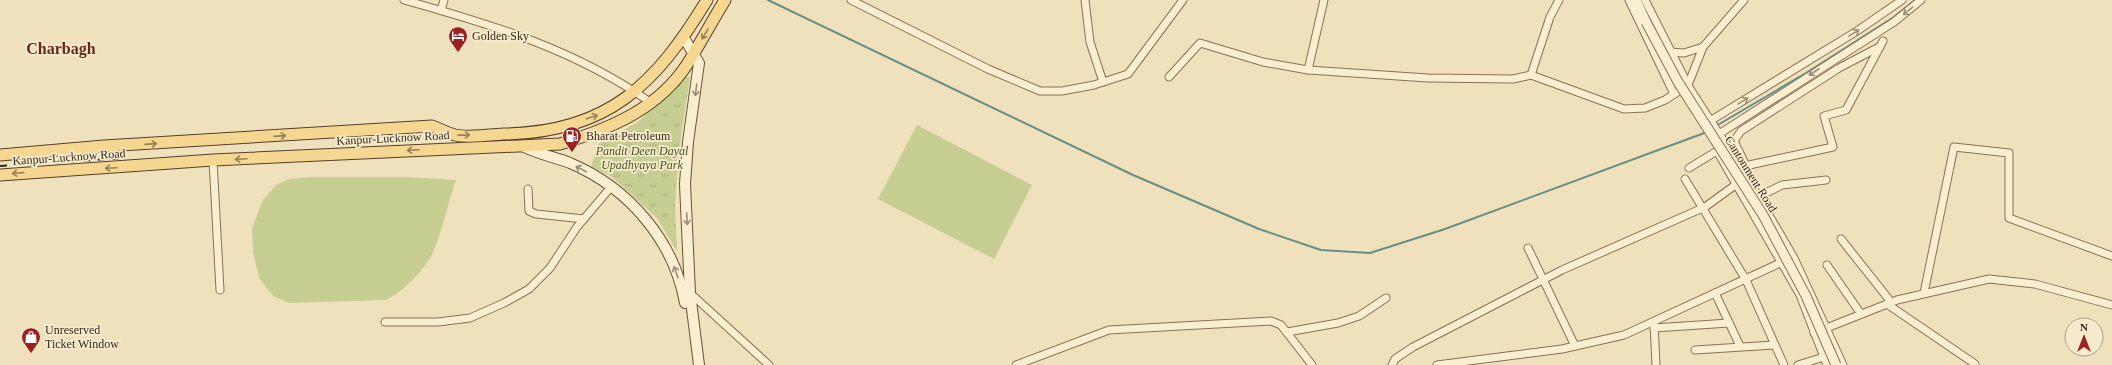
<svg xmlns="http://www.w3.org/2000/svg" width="2112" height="365" font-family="'Times New Roman',serif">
  <defs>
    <pattern id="park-tufts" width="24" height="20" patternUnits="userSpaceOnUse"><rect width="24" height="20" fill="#c7ce91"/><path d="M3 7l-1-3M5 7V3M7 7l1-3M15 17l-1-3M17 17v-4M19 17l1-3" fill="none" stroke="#acb17c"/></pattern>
  </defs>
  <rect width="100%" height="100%" fill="#f0e1bd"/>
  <!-- grass -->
  <g fill="#c7ce91">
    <path d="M917,125L1032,185L994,259L878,199Z"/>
    <path d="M309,177H406L456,180C448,203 443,228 434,250C427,268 403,292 386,300L289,303L273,296L259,278L253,252L252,228L263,200L276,185L290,179Z"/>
  </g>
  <!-- park -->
  <path fill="url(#park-tufts)" d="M684,77H690L678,155L675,207L677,251L657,218L611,176L591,167L598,144L638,122Z"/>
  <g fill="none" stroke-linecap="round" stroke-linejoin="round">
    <!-- stream -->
    <g stroke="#688f85" stroke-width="2">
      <path d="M768,0L1133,175L1259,229L1321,250L1370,253L1445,229L1707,132"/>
      <path d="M1716,126L1806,73L1894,17L1915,0"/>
    </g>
    <!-- minor casing -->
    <g stroke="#887155" stroke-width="9">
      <g id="minor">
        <path d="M404,0C493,25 574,49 650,102"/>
        <path d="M851,0L988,69L1040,91H1062L1094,85L1128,74L1183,0"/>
        <path d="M1085,0L1090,42L1103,82"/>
        <path d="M1629,0L1674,94"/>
        <path d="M1645,0L1690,89L1747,177L1794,258L1843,365"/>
        <path d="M441,10L444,0"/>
        <path d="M1654,51L1684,53L1703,47L1744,0"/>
        <path d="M1308,70L1324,0"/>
        <path d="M1531,75L1550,17L1559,0"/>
        <path d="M1169,77L1200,43L1263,62L1308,70L1428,78L1513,79L1531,75L1624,109L1645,108L1665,100L1688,85L1703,47"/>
        <path d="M1710,121L1857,31L1902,0"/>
        <path d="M1719,134L1894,22L1921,0"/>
        <path d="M213,160L220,290"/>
        <path d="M1746,166L1734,141L1741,131L1839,68L1879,47"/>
        <path d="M1740,167L1833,147L1824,116L1846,110L1883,41"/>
        <path d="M1689,168L1717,151L1800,295L1827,365"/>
        <path d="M1685,179L1746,280L1784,365"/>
        <path d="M528,189L529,211L536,214L584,219"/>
        <path d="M1758,197L1782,185L1826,180"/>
        <path d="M1841,239L1891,302"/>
        <path d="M1528,248L1575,346"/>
        <path d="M1827,265L1861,314"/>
        <path d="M690,293L769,365"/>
        <path d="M1715,293L1740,346"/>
        <path d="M1924,293L1954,147L2009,153V218L2112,256"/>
        <path d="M1887,304L1975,364"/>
        <path d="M385,322H438L470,318L504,303L529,289L550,268L577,227L611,187"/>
        <path d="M1654,323L1656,365"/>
        <path d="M1654,328L1729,323"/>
        <path d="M1287,332L1338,323L1359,316L1386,298"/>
        <path d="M1814,333L1897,300L1989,279L2035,284L2112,305"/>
        <path d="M1695,350L1774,345"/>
        <path d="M1016,365L1109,330L1271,321L1281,325L1312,365"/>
        <path d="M1392,365L1395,359L1413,347L1562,270L1705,207L1745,178"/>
        <path d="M1437,365L1562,349L1624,335L1791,258"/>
        <path d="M1798,365L1827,356"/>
      </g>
    </g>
    <!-- tertiary casing -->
    <g stroke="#887155" stroke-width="11">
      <path id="tertiary" d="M1636,0L1646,22"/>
    </g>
    <!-- secondary casing -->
    <g stroke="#6a5239" stroke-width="12">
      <g id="secondary">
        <path d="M684,38L699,63L688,142L685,184L690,293L699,365"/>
        <path d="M522,146C538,154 554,157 570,163C629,188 674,241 685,303"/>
      </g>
    </g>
    <!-- primary casing -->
    <g stroke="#563f2a" stroke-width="13">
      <g id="primary">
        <path d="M0,155L104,146L432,126C440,129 447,133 455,135C469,138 489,135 503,134C608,133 656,84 707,0"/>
        <path d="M0,175L213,160L560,144C609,129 659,109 688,63C701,42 712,21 725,0"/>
      </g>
    </g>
    <!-- minor -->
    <use href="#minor" stroke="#faeed0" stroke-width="7"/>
    <!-- tertiary -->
    <use href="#tertiary" stroke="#faeed0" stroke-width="9"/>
    <!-- secondary -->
    <use href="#secondary" stroke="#faeed0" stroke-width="10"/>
    <!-- primary -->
    <use href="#primary" stroke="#f6d792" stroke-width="11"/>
    <!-- rail -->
    <path stroke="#37291b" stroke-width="2" stroke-dasharray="7 7" stroke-linecap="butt" d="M0,166L125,158"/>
    <!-- tertiary-bridge casing -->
    <g stroke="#887155" stroke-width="11" stroke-linecap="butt">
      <path id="tertiary-bridge" d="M1646,22L1678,82L1763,215L1806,296L1836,365"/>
    </g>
    <!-- tertiary-bridge -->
    <use href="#tertiary-bridge" stroke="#faeed0" stroke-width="9"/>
  </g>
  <!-- one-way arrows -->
  <defs><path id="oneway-shaft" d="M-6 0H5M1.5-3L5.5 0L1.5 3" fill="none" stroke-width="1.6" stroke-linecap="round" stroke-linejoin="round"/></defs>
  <g stroke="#988c76">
    <use href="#oneway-shaft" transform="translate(1908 11) rotate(141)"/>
    <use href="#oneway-shaft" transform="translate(1854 33) rotate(-32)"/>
    <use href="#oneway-shaft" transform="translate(1814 72) rotate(147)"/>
    <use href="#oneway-shaft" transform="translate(696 90) rotate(97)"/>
    <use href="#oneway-shaft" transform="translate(1743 101) rotate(-31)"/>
    <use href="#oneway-shaft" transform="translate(581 169) rotate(-152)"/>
    <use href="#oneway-shaft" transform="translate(687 219) rotate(87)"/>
    <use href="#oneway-shaft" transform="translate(676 272) rotate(-109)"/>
  </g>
  <g stroke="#968056">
    <use href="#oneway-shaft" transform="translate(705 34) rotate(121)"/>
    <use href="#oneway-shaft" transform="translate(592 117) rotate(-18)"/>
    <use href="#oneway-shaft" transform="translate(464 135) rotate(-1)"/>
    <use href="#oneway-shaft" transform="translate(280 136) rotate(-4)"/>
    <use href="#oneway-shaft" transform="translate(151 144) rotate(-4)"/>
    <use href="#oneway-shaft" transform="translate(413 150) rotate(177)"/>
    <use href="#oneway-shaft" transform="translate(241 159) rotate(177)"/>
    <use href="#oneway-shaft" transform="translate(111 168) rotate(177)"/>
    <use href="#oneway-shaft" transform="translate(18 173) rotate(175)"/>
  </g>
  <!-- icons -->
  <defs>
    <g id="hotel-pin" transform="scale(1)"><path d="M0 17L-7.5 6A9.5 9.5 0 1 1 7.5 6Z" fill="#9a2223" stroke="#f7ebcd"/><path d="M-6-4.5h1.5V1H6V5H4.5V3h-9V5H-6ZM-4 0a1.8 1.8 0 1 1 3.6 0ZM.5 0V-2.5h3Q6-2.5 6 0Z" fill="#fff"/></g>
    <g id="fuel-pin" transform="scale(1)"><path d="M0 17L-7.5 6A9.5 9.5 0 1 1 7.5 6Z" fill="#9a2223" stroke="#f7ebcd"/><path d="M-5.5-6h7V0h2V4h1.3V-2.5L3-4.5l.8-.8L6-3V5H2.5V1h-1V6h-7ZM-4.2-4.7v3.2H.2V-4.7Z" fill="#fff"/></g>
    <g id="shop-pin" transform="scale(1)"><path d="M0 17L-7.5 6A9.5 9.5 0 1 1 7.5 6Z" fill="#9a2223" stroke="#f7ebcd"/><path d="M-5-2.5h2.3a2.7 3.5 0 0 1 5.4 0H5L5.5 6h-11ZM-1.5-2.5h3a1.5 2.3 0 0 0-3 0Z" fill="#fff"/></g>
  </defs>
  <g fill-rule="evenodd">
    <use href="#hotel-pin" x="458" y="36"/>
    <use href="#fuel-pin" x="572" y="136"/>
    <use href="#shop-pin" x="31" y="337"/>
  </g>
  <g text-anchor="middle" stroke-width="3.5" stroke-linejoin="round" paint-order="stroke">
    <!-- poi labels -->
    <g font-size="12" fill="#37291b" stroke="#f7ebcd" text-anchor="start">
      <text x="472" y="40">Golden Sky</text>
      <text x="586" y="140">Bharat Petroleum</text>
      <text x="45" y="334">Unreserved<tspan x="45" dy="14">Ticket Window</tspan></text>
    </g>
    <!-- street labels -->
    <g font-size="12" fill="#37291b" stroke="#f7ebcd">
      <text transform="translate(393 138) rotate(-3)" y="4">Kanpur-Lucknow Road</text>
      <text transform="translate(69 157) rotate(-4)" y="4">Kanpur-Lucknow Road</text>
      <text transform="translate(1751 174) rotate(58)" y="4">Cantonment Road</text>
    </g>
    <!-- park labels -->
    <g font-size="12" font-style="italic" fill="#475420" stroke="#f7ebcd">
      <text x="642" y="155">Pandit Deen Dayal<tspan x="642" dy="14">Upadhyaya Park</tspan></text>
    </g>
    <!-- district labels -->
    <g font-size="16" font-weight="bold" fill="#662818" stroke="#f7ebcd">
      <text x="61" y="54">Charbagh</text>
    </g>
  </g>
  <!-- north arrow -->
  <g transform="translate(2084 337)"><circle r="19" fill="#f7ebcd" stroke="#aa9d86"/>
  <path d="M0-3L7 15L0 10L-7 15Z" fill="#9a2223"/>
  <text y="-6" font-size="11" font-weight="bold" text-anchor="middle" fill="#37291b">N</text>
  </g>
</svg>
